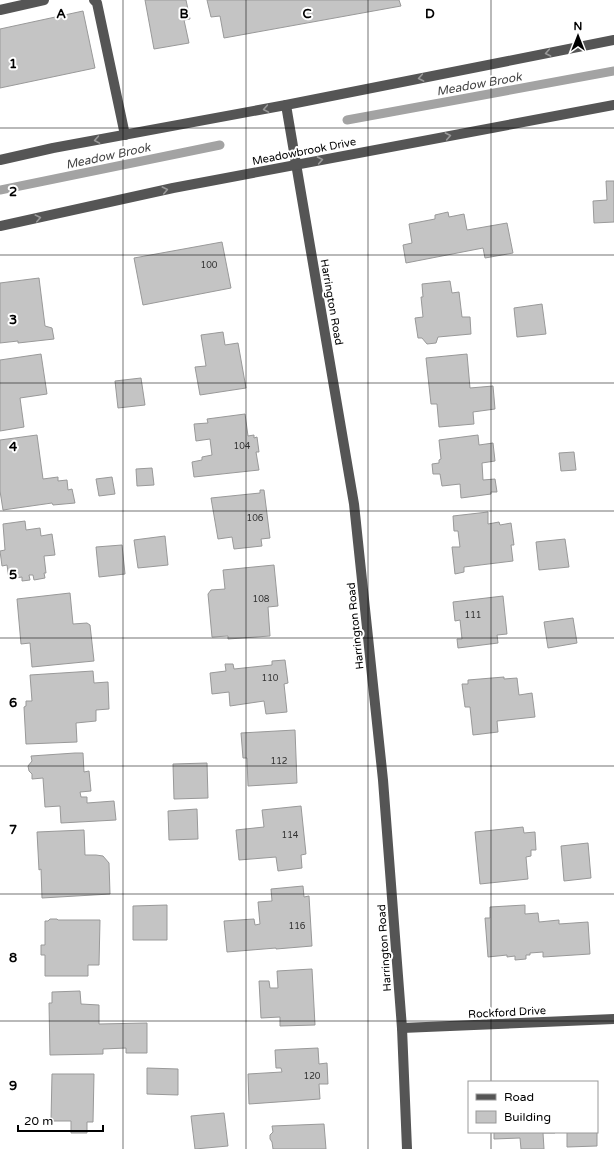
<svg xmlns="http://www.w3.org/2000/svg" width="614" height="1149" font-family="'Varela Round',sans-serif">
  <rect width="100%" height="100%" fill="#fff"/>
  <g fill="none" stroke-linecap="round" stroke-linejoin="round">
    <!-- stream -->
    <g stroke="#a3a3a3" stroke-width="9">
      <path d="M347,120L614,71"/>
      <path d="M0,190L220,145"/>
    </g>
  </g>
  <!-- building -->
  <g fill="#c4c4c4" stroke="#999">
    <path d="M145,0H186L190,19L184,20L189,43L154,49Z"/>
    <path d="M207,0H399L401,6L224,38L220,16L211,17Z"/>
    <path d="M83,11L95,68L0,88V29Z"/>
    <path d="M606,181H614V222L594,223L593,201L607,200Z"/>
    <path d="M448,212L449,217L464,214L467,230L507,223L513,253L485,258L483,248L406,263L403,245L412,243L409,224L435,219V215Z"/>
    <path d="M222,242L231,288L143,305L134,258Z"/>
    <path d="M39,278L45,326L52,328L54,339L18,343V341L0,343V283Z"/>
    <path d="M450,281L452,293L459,292L462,317H470L471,334L438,337L436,343L427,344L422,338H418L415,318L423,317L421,297H423L422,284Z"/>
    <path d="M542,304L546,334L517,337L514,308Z"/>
    <path d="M223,332L225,345L238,343L246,388L200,395L195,367L206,366L201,335Z"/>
    <path d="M41,354L47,394L20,398L24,427L0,431V360Z"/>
    <path d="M467,354L470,388L493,386L495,409L473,412L474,424L439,427L437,404H431L426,358Z"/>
    <path d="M141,378L145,405L118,408L115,381Z"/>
    <path d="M245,414L248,436L254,435V438L257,437L259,452H256L259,470L194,477L192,462L202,460V457L212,455L210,439L196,441L194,424L208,423L207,419Z"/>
    <path d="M37,435L43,479L58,477V481L67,480L68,490L72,489L75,503L53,505L52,503L3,510L0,491V440Z"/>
    <path d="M478,435L479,445L493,443L495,461L482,463L483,480L495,479L497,492H491V494L461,498L460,484L442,486L440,474H433L432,464L439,463V460L441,459L439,440Z"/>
    <path d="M574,452L576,470L561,471L559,453Z"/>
    <path d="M152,468L154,485L137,486L136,469Z"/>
    <path d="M112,477L115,494L99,496L96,479Z"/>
    <path d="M260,490H264L270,538L261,539L262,546L234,549L232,537L218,539L211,498L260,493Z"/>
    <path d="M488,512V524L499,522L500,525L511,523L514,545H511L513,561L464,567V572L455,574L452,547H460L458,531H454L453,516Z"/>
    <path d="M25,521L26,530L40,528L41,536L52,534L55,555L44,556L46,573H44L45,578L34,580L33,575H29L30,580L22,581V577L9,579L7,565L2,566L0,551L5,550L3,524Z"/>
    <path d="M165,536L168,565L138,568L134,540Z"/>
    <path d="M565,539L569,567L539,570L536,542Z"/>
    <path d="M122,545L125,574L99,577L96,547Z"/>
    <path d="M274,565L278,606L268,607L270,636L228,639V636L212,637L208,594L211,590L225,589L223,570Z"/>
    <path d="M70,593L73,624L87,623L90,625L94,661L32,667L30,643L21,644L17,599Z"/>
    <path d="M503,596L507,634L497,635L498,643L458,648L457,639H462L460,620L455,621L453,602Z"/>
    <path d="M573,618L577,643L548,648L544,622Z"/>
    <path d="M285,660L288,683L284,684L287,712L266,714L264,701L230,706L229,692L212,694L210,673L226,671L225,664H233L234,669L272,665V661Z"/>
    <path d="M93,671L94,683L108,682L109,709L96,710V721L76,723L77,742L26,744L24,707L26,706V701H32L30,675Z"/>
    <path d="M504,677V679L517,678L519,695L532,693L535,717L497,721L498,732L473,735L470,707H465L462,684H468V680Z"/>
    <path d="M295,730L297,783L248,786L247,758H243L241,733Z"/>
    <path d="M75,753H83L84,772L89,771L91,791L80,792L81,797H87V803L114,801L116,820L61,823L60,806L45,807L43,778L32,779V774L29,771L28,766L32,761L31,756Z"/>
    <path d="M207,763L208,798L174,799L173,764Z"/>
    <path d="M301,806L306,854L301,855L302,868L278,871L276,857L239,860L236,830L264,827L262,810Z"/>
    <path d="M197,809L198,839L169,840L168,811Z"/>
    <path d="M523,827L524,833L535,832L536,850H531V856L526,857L528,879L480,884L475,832Z"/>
    <path d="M84,830L85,855H96L103,856L109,863L110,894L42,898L41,869L39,870L37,832Z"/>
    <path d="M588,843L591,878L564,881L561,846Z"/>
    <path d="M303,886L304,897L309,896L312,946L276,949V948L227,952L224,921L254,919L255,925L260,924L258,902L272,901L271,889Z"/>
    <path d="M167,905V940H133V906Z"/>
    <path d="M525,905V914L538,913L539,922L559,920V924L588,922L590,954L543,957V952L530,953V955H526V959L515,960V956L507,957V955L488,957L485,918H490V907Z"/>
    <path d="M50,919H57L58,920H100L99,965H88V976H45V955H41V945H45V921H48Z"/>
    <path d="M312,969L315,1025L280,1026V1017L261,1018L259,981H269L270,988H278L277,971Z"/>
    <path d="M80,991L81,1004L99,1005V1024L147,1023V1053H126V1048L103,1049V1054L50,1055L49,1003H52V992Z"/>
    <path d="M318,1048L319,1064L327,1063L328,1084H319L320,1099L249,1104L248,1074L282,1072L281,1068H276L275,1050Z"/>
    <path d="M147,1068L178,1069V1095L147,1094Z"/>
    <path d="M52,1074H94L93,1122H87V1133H71V1121H51Z"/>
    <path d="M224,1113L228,1146L195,1149L191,1116Z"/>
    <path d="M324,1124L326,1149H273L272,1142L270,1139V1135L273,1132L272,1126Z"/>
    <path d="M494,1132H555V1133H543L544,1149H521L520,1138L494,1139Z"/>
    <path d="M567,1132H597V1146L567,1147Z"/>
  </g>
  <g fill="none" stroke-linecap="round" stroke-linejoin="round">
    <!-- minor -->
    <g stroke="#555" stroke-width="10">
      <path d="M94,0L97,3L125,135"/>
      <path d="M0,10L44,0"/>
      <path d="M286,105L354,504L383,780L402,1028L407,1149"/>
      <path d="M0,160L53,148L286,105L614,40"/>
      <path d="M0,226L173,188L614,105"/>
      <path d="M402,1028L614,1019"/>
    </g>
  </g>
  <!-- one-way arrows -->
  <defs><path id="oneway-chevron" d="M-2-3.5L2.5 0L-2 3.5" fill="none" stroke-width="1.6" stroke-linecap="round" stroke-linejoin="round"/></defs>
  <g stroke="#999">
    <use href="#oneway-chevron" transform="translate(548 53) rotate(169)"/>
    <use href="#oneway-chevron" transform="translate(421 78) rotate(169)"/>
    <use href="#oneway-chevron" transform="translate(266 109) rotate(170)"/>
    <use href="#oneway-chevron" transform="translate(448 136) rotate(-11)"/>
    <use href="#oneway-chevron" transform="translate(97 140) rotate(170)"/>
    <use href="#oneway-chevron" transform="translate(320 160) rotate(-11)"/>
    <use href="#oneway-chevron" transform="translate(165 190) rotate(-13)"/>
    <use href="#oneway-chevron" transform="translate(38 218) rotate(-13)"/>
  </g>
  <!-- grid -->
  <path fill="none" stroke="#000" stroke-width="1" stroke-opacity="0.55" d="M123,0V1149M246,0V1149M368,0V1149M491,0V1082M0,128H614M0,255H614M0,383H614M0,511H614M0,638H614M0,766H614M0,894H614M0,1021H614M491,1132V1149"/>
  <g text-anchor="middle" stroke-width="4" stroke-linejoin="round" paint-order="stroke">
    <!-- number labels -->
    <g font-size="9" fill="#313131">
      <text x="209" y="268">100</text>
      <text x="242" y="449">104</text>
      <text x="255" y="521">106</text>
      <text x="261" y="602">108</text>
      <text x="473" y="618">111</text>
      <text x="270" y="681">110</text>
      <text x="279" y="764">112</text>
      <text x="290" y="838">114</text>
      <text x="297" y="929">116</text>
      <text x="312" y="1079">120</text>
    </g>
    <!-- street labels -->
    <g font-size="11" fill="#000" stroke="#fff">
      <text transform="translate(304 151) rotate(-11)" y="4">Meadowbrook Drive</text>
      <text transform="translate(332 302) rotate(80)" y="4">Harrington Road</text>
      <text transform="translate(355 626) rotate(-96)" y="4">Harrington Road</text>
      <text transform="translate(384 948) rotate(-94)" y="4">Harrington Road</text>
      <text transform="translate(507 1012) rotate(-3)" y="4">Rockford Drive</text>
    </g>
    <!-- water labels -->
    <g font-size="12" font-style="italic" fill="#444" stroke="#fff">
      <text transform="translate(479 84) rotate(-10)" y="4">Meadow Brook</text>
      <text transform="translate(108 156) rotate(-12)" y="4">Meadow Brook</text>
    </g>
  </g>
  <g font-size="13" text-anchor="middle" font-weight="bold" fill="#000" stroke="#fff" stroke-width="4" stroke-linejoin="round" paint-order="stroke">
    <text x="61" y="18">A</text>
    <text x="184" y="18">B</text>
    <text x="307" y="18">C</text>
    <text x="430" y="18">D</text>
    <text x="13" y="68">1</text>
    <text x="13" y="196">2</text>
    <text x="13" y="324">3</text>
    <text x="13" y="451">4</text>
    <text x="13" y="579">5</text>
    <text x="13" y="707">6</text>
    <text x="13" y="834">7</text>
    <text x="13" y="962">8</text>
    <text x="13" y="1090">9</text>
  </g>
  <!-- legend -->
  <rect x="468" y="1081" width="130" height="52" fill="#ffffff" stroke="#999999"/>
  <rect x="476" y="1094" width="20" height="6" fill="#555555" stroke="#999999"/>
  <text x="504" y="1101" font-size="12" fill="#000000">Road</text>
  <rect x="476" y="1111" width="20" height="12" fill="#c4c4c4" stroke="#999999"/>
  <text x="504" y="1121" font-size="12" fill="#000000">Building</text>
  <!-- north arrow -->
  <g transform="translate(578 36)" stroke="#ffffff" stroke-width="3" paint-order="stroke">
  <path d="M0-3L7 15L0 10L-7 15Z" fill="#000000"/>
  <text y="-6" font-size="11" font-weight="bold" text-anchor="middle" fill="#000000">N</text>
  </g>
  <!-- scale -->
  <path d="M18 1125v6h85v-6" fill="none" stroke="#000000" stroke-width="2"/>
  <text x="24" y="1125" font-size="12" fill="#000000" stroke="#ffffff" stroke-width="3" paint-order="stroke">20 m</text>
</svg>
